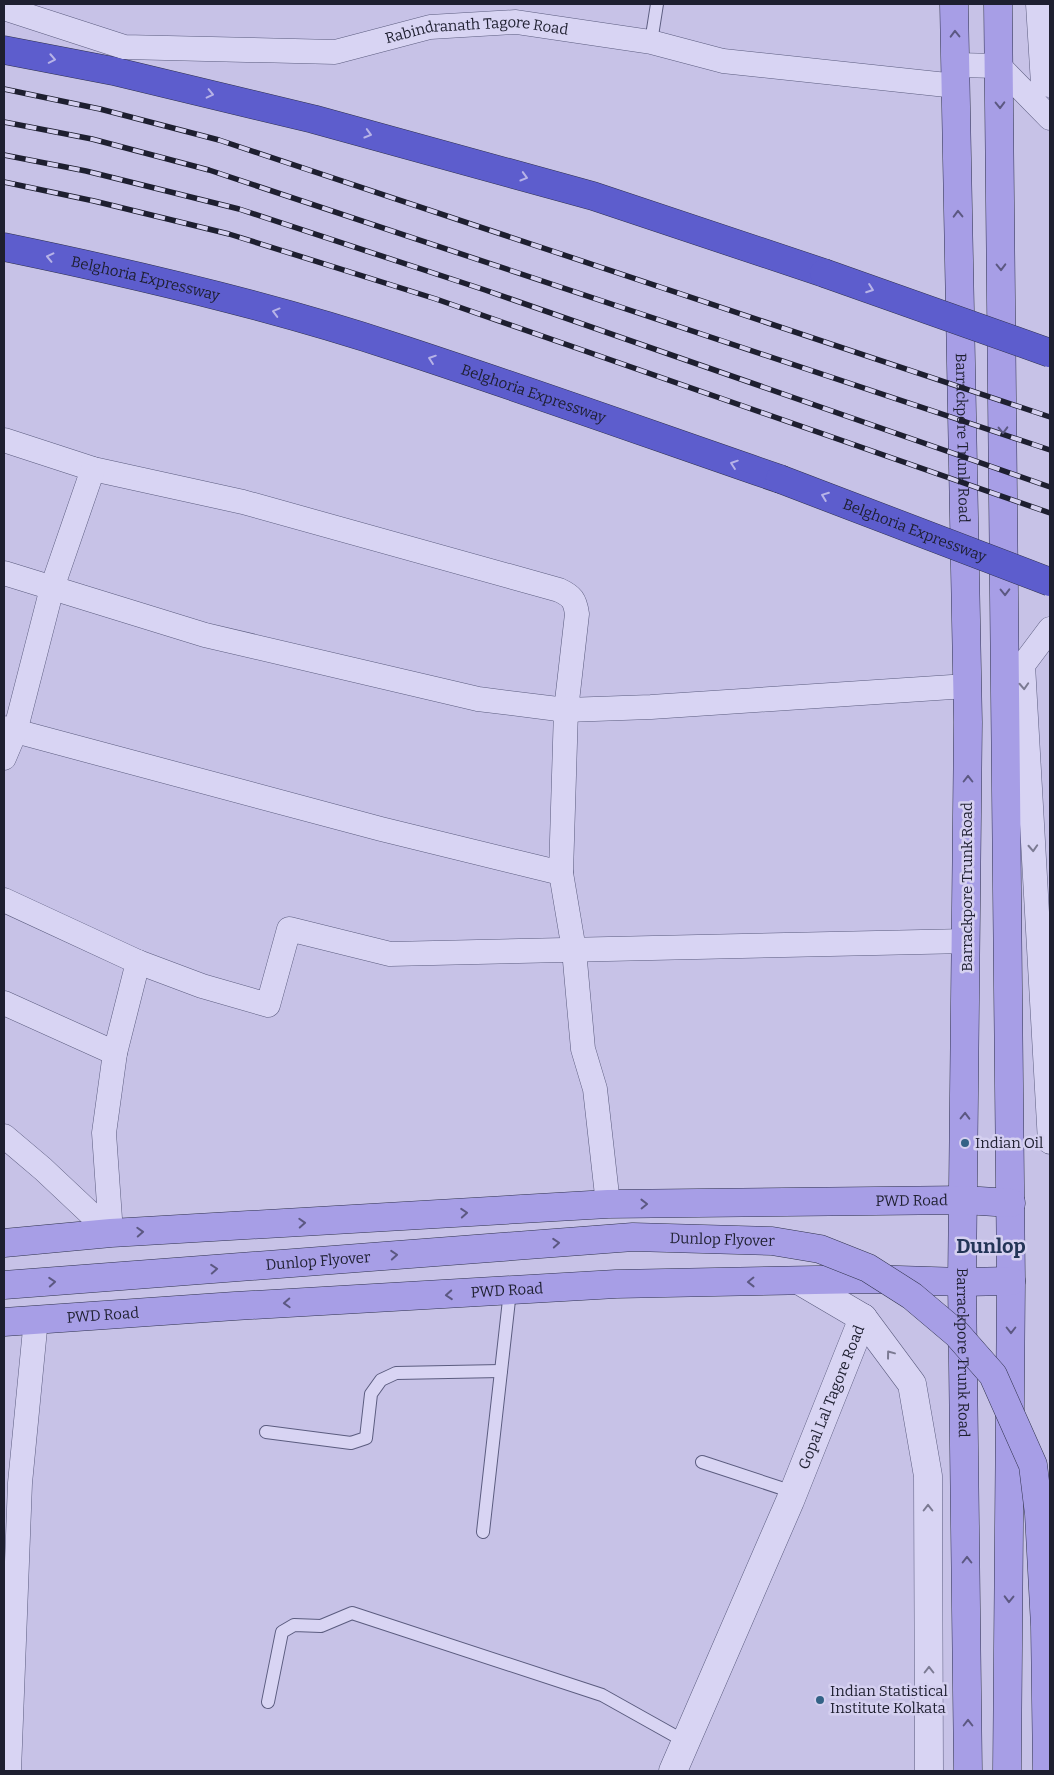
<svg xmlns="http://www.w3.org/2000/svg" width="1054" height="1775" font-family="Bitter,serif">
  <rect width="100%" height="100%" fill="#c7c2e7"/>
  <g fill="none" stroke-linecap="round" stroke-linejoin="round">
    <!-- service casing -->
    <g stroke="#5b5c7f" stroke-width="14">
      <g id="service">
        <path d="M651,42L657,4"/>
        <path d="M266,1432L351,1443L366,1438L371,1394L381,1380L396,1373L501,1371"/>
        <path d="M702,1462L793,1492"/>
        <path d="M483,1532L510,1291"/>
        <path d="M268,1702L282,1632L294,1625L321,1626L352,1613L602,1695L686,1742"/>
      </g>
    </g>
    <!-- minor casing -->
    <g stroke="#5b5c7f" stroke-width="25">
      <g id="minor">
        <path d="M1038,4L1043,84L1050,85"/>
        <path id="s1" d="M4,8L124,47L335,52L430,27L516,22L651,42L723,61L956,86"/>
        <path d="M956,65L999,66L1050,118"/>
        <path d="M4,440L93,469L243,502L559,590C572,596 575,600 577,614L566,710L561,873L574,950L583,1049L595,1089L608,1204"/>
        <path d="M4,573L205,635L478,699L566,710L651,707L967,686"/>
        <path d="M1050,629L1023,665L1050,1142"/>
        <path d="M4,728L381,829L561,873"/>
        <path d="M4,758L15,732L52,588L93,469"/>
        <path d="M4,900L138,962L202,986L268,1005L289,929L390,954L967,941"/>
        <path d="M4,1003L115,1053"/>
        <path d="M4,1136L43,1169L111,1233"/>
        <path d="M111,1233L104,1133L115,1053L138,962"/>
        <path d="M9,1771L20,1483L36,1319"/>
      </g>
    </g>
    <!-- tertiary casing -->
    <g stroke="#5b5c7f" stroke-width="29">
      <g id="tertiary">
        <path d="M800,1281L863,1318L912,1384L928,1476L929,1771"/>
        <path id="s2" d="M673,1771L790,1501L863,1318"/>
      </g>
    </g>
    <!-- primary casing -->
    <g stroke="#2f324d" stroke-width="29">
      <g id="primary">
        <path id="s3" d="M954,4L968,722L962,1282L968,1771"/>
        <path d="M998,4L1011,1281L1007,1771"/>
        <path id="s4" d="M4,1243L111,1233L608,1204L964,1200L1011,1203"/>
        <path id="s5" d="M4,1322L235,1306L616,1284L868,1279L962,1282L1011,1281"/>
      </g>
    </g>
    <!-- motorway casing -->
    <g stroke="#2f324d" stroke-width="29">
      <g id="motorway">
        <path d="M4,50L113,71L313,119L593,196L824,273"/>
        <path id="s6" d="M4,247C135,274 268,305 395,347C524,389 652,435 780,479"/>
      </g>
    </g>
    <!-- service -->
    <use href="#service" stroke="#d8d4f3" stroke-width="12"/>
    <!-- minor -->
    <use href="#minor" stroke="#d8d4f3" stroke-width="24"/>
    <!-- tertiary -->
    <use href="#tertiary" stroke="#d8d4f3" stroke-width="28"/>
    <!-- primary -->
    <use href="#primary" stroke="#a79ee6" stroke-width="28"/>
    <!-- motorway -->
    <use href="#motorway" stroke="#5d5dcd" stroke-width="28"/>
    <!-- rail casing -->
    <g stroke="#1e1f30" stroke-width="5.5">
      <g id="rail">
        <path d="M4,89L100,109L219,140L1050,417"/>
        <path d="M4,122L92,139L209,170L1050,450"/>
        <path d="M4,155L86,171L239,209L485,290L1050,487"/>
        <path d="M4,182L94,201L229,234L436,299L1050,513"/>
      </g>
    </g>
    <!-- rail -->
    <use href="#rail" stroke="#d5d0f0" stroke-width="4" stroke-dasharray="11" stroke-linecap="butt"/>
    <!-- primary-bridge casing -->
    <g stroke="#2f324d" stroke-width="29" stroke-linecap="butt">
      <g id="primary-bridge">
        <path id="s7" d="M4,1285L633,1237L772,1241L820,1249L868,1268L912,1296L957,1334L993,1375L1033,1465L1039,1514L1045,1626L1047,1771"/>
      </g>
    </g>
    <!-- motorway-bridge casing -->
    <g stroke="#2f324d" stroke-width="29" stroke-linecap="butt">
      <g id="motorway-bridge">
        <path d="M824,273L1050,353"/>
        <path id="s8" d="M780,479L1050,582"/>
      </g>
    </g>
    <!-- primary-bridge -->
    <use href="#primary-bridge" stroke="#a79ee6" stroke-width="28"/>
    <!-- motorway-bridge -->
    <use href="#motorway-bridge" stroke="#5d5dcd" stroke-width="28"/>
  </g>
  <!-- one-way arrows -->
  <defs><path id="oneway-chevron" d="M-2-3.5L2.5 0L-2 3.5" fill="none" stroke-width="1.6" stroke-linecap="round" stroke-linejoin="round" transform="scale(1.25)"/></defs>
  <g stroke="#5c5882">
    <use href="#oneway-chevron" transform="translate(955 34) rotate(-91)"/>
    <use href="#oneway-chevron" transform="translate(1000 105) rotate(89)"/>
    <use href="#oneway-chevron" transform="translate(958 214) rotate(-91)"/>
    <use href="#oneway-chevron" transform="translate(1001 267) rotate(89)"/>
    <use href="#oneway-chevron" transform="translate(1003 430) rotate(89)"/>
    <use href="#oneway-chevron" transform="translate(1005 592) rotate(89)"/>
    <use href="#oneway-chevron" transform="translate(968 779) rotate(-90)"/>
    <use href="#oneway-chevron" transform="translate(965 1116) rotate(-89)"/>
    <use href="#oneway-chevron" transform="translate(644 1204) rotate(-1)"/>
    <use href="#oneway-chevron" transform="translate(464 1213) rotate(-4)"/>
    <use href="#oneway-chevron" transform="translate(302 1223) rotate(-3)"/>
    <use href="#oneway-chevron" transform="translate(140 1232) rotate(-3)"/>
    <use href="#oneway-chevron" transform="translate(556 1243) rotate(-4)"/>
    <use href="#oneway-chevron" transform="translate(394 1255) rotate(-4)"/>
    <use href="#oneway-chevron" transform="translate(214 1269) rotate(-4)"/>
    <use href="#oneway-chevron" transform="translate(52 1282) rotate(-4)"/>
    <use href="#oneway-chevron" transform="translate(751 1282) rotate(179)"/>
    <use href="#oneway-chevron" transform="translate(449 1295) rotate(176)"/>
    <use href="#oneway-chevron" transform="translate(287 1303) rotate(177)"/>
    <use href="#oneway-chevron" transform="translate(1011 1330) rotate(90)"/>
    <use href="#oneway-chevron" transform="translate(967 1560) rotate(-90)"/>
    <use href="#oneway-chevron" transform="translate(1009 1599) rotate(91)"/>
    <use href="#oneway-chevron" transform="translate(968 1723) rotate(-90)"/>
  </g>
  <g stroke="#b7b3e7">
    <use href="#oneway-chevron" transform="translate(52 59) rotate(11)"/>
    <use href="#oneway-chevron" transform="translate(210 94) rotate(13)"/>
    <use href="#oneway-chevron" transform="translate(368 134) rotate(16)"/>
    <use href="#oneway-chevron" transform="translate(524 177) rotate(16)"/>
    <use href="#oneway-chevron" transform="translate(50 257) rotate(-167)"/>
    <use href="#oneway-chevron" transform="translate(870 289) rotate(20)"/>
    <use href="#oneway-chevron" transform="translate(276 312) rotate(-165)"/>
    <use href="#oneway-chevron" transform="translate(432 359) rotate(-161)"/>
    <use href="#oneway-chevron" transform="translate(734 464) rotate(-161)"/>
    <use href="#oneway-chevron" transform="translate(825 496) rotate(-159)"/>
  </g>
  <g stroke="#7b7a92">
    <use href="#oneway-chevron" transform="translate(1024 686) rotate(87)"/>
    <use href="#oneway-chevron" transform="translate(1033 848) rotate(87)"/>
    <use href="#oneway-chevron" transform="translate(890 1354) rotate(-127)"/>
    <use href="#oneway-chevron" transform="translate(928 1508) rotate(-90)"/>
    <use href="#oneway-chevron" transform="translate(929 1670) rotate(-90)"/>
  </g>
  <!-- markers -->
  <g fill="#336286" stroke="#d5d0f0" stroke-width="2">
    <circle cx="965" cy="1143" r="5"/>
    <circle cx="820" cy="1700" r="5"/>
  </g>
  <g text-anchor="middle" stroke-width="5" stroke-linejoin="round" paint-order="stroke">
    <!-- street labels -->
    <g font-size="15" fill="#1e1f30" stroke="#d5d0f0">
      <text dy="5" stroke="none"><textPath href="#s1" startOffset="482">Rabindranath Tagore Road</textPath></text>
      <text dy="5" stroke="none"><textPath href="#s6" startOffset="145">Belghoria Expressway</textPath></text>
      <text dy="5" stroke="none"><textPath href="#s6" startOffset="550">Belghoria Expressway</textPath></text>
      <text dy="5" stroke="none"><textPath href="#s3" startOffset="434">Barrackpore Trunk Road</textPath></text>
      <text dy="5" stroke="none"><textPath href="#s8" startOffset="144">Belghoria Expressway</textPath></text>
      <text transform="translate(967 887) rotate(-90)" y="5">Barrackpore Trunk Road</text>
      <text dy="5" stroke="none"><textPath href="#s4" startOffset="909">PWD Road</textPath></text>
      <text dy="5" stroke="none"><textPath href="#s7" startOffset="720">Dunlop Flyover</textPath></text>
      <text dy="5" stroke="none"><textPath href="#s7" startOffset="315">Dunlop Flyover</textPath></text>
      <text dy="5" stroke="none"><textPath href="#s5" startOffset="504">PWD Road</textPath></text>
      <text dy="5" stroke="none"><textPath href="#s5" startOffset="99">PWD Road</textPath></text>
      <text dy="5" stroke="none"><textPath href="#s3" startOffset="1349">Barrackpore Trunk Road</textPath></text>
      <text dy="5" stroke="none"><textPath href="#s2" startOffset="406">Gopal Lal Tagore Road</textPath></text>
    </g>
    <!-- poi labels -->
    <g font-size="15" fill="#1e1f30" stroke="#d5d0f0" text-anchor="start">
      <text x="975" y="1148">Indian Oil</text>
      <text x="830" y="1696">Indian Statistical<tspan x="830" dy="17">Institute Kolkata</tspan></text>
    </g>
    <!-- district labels -->
    <g font-size="20" font-weight="bold" fill="#233557" stroke="#d5d0f0">
      <text x="991" y="1253">Dunlop</text>
    </g>
  </g>
  <!-- border -->
  <rect width="1054" height="1775" fill="none" stroke="#1e1f30" stroke-width="10"/>
</svg>
